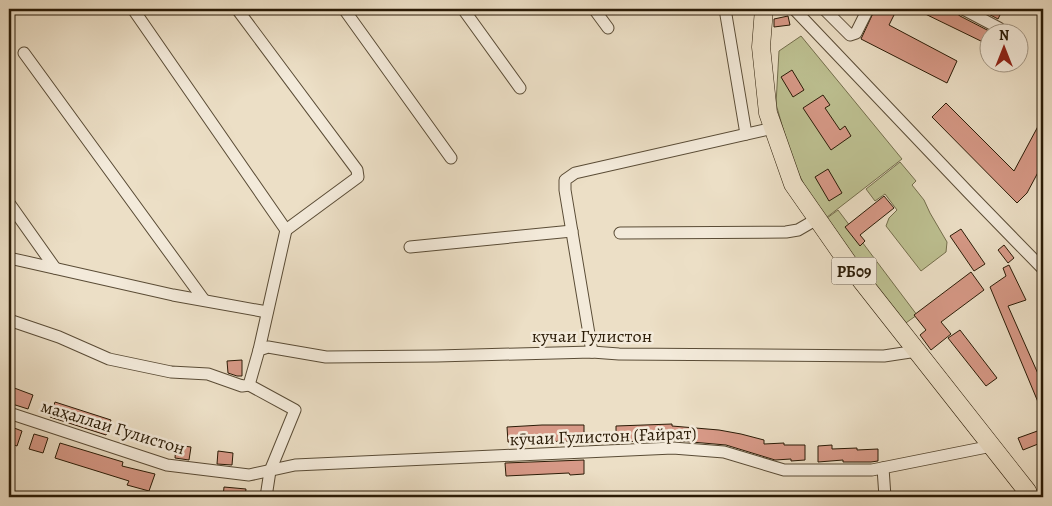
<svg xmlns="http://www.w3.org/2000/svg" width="1052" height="506" font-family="Alegreya,serif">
  <rect width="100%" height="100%" fill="#ecdfc6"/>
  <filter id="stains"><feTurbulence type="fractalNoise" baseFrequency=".004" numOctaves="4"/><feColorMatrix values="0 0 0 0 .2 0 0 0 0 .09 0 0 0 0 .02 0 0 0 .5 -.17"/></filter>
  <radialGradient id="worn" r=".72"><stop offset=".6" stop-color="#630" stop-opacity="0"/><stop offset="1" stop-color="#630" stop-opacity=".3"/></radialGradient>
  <!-- green -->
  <g fill="#bdc091" stroke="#746e4c">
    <path d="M801,36L902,159L822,221L792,160L776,104L779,51Z"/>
    <path d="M900,162L916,181L912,185L924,200L930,213L947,242L946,252L921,271L886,226L889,218L897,210L885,194L875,201L866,189Z"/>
    <path d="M838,210L917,315L903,325L823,221Z"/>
  </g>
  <!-- building -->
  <g fill="#d79987" stroke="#2a1b06">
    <path d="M875,9H897L889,25L957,61L947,83L861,39Z"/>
    <path d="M915,9H956V13L960,16L991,32H990V39L987,44Z"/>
    <path d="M979,9H1003L998,19Z"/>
    <path d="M788,16L790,25L774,27V19Z"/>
    <path d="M792,70L804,90L793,97L781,77Z"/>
    <path d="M823,95L830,105L825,108L840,130L845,126L851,136L831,150L803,108Z"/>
    <path d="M946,103L1014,171L1043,117V163L1027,193L1017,203L932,117Z"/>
    <path d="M828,169L842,193L829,201L815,177Z"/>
    <path d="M884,196L894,208L860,235L865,241L860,246L845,227Z"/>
    <path d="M961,229L985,264L974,271L950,236Z"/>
    <path d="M1004,245L1014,258L1008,263L998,250Z"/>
    <path d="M1009,265L1026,300L1008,306L1043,385V414L990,287L1006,276L1003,268Z"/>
    <path d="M971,272L984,290L941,322L951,334L931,350L920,335L926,330L914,315Z"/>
    <path d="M960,330L997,378L986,386L948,338Z"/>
    <path d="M242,360V376H237L228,373L227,361Z"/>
    <path d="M9,386L33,395L28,409L9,403Z"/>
    <path d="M55,402L111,420L106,435L50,417Z"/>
    <path d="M672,424V426L719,430L741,434L764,440V444L784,443V445H805V460L791,461V459L775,460L726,445L680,441V440L616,442V426Z"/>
    <path d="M542,425H584V441L508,442L507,427Z"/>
    <path d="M9,426L22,431L17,446L9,443Z"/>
    <path d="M1043,429V442L1023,450L1018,438Z"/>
    <path d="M34,434L48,438L43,453L29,449Z"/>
    <path d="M60,443L123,462L122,466L155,474L149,491L127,485L129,481L55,458Z"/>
    <path d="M176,445L191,447L189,460L175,458Z"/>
    <path d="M832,445V449L857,448V450L878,449V461L871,462H843V460L818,462V446Z"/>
    <path d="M218,451L233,453L232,465L217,464Z"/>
    <path d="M584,460V474L570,475L569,473L506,476L505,463Z"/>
    <path d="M224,487L246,489L245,497H223Z"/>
  </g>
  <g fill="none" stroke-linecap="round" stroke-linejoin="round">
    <!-- minor casing -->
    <g stroke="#5a4c36" stroke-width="13">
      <g id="minor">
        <path d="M133,9L286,230L259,350"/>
        <path d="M237,9L357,170L358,177L286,230"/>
        <path d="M344,9L451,158"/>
        <path d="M463,9L520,88"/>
        <path d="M594,9L608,28"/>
        <path d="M725,9L746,134"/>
        <path d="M794,9L969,193L1043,269"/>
        <path d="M824,9L850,35L856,33L868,9"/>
        <path d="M963,9L999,28"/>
        <path d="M24,53L204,300"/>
        <path d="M9,203L55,268"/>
        <path d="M620,233L786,232L798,230L817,219"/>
        <path d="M410,247L572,231"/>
        <path d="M9,258L173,295L267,312"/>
        <path d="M9,320L59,337L109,359L171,372L208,374L242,386L249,385L259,350L268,347L326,357L437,356L592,352L619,354L884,356L917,351"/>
        <path d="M592,352L565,190V180L575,173L773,128"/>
        <path d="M249,385L295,410L270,471L266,497"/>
        <path d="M9,413L167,465L249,475L295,465L673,448L724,452L784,470H872L992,446"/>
        <path d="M883,468L885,497"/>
      </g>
    </g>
    <!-- highway casing -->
    <g stroke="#2a1b06" stroke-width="19">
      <path id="highway" d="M764,9L761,47L768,113L793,184L853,270L1027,491L1030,497"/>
    </g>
    <!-- minor -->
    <use href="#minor" stroke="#f3eada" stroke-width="11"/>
    <!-- highway -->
    <use href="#highway" stroke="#ecdfc6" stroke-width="18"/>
  </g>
  <g text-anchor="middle" stroke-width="5" stroke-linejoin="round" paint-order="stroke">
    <!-- shield labels -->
    <rect fill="#f3eada" stroke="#665946" stroke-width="1" x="831.5" y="257.5" width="45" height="27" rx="4"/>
    <g font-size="16" font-weight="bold" fill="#2a1b06">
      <text x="854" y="277">РБ09</text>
    </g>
    <!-- street labels -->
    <g font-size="18" fill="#2a1b06" stroke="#f3eada">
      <text x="592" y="342">кучаи Гулистон</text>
      <text transform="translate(113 427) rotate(17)" y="6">маҳаллаи Гулистон</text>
      <text transform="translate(603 436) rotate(-2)" y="6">кӯчаи Гулистон (Ғайрат)</text>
    </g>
  </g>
  <!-- margin -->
  <rect width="1052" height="506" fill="none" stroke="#ecdfc6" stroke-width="30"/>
  <rect x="10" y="10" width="1032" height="486" fill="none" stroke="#2a1b06" stroke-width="2.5"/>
  <rect x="15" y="15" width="1022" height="476" fill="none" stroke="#2a1b06"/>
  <!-- north arrow -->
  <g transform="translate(1004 48)"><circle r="24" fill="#f3eada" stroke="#a39785"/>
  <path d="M0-4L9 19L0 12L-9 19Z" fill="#8f2418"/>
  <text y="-8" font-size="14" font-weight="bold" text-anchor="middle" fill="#2a1b06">N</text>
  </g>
  <rect width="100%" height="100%" filter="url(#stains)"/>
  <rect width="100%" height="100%" fill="url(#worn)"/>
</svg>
